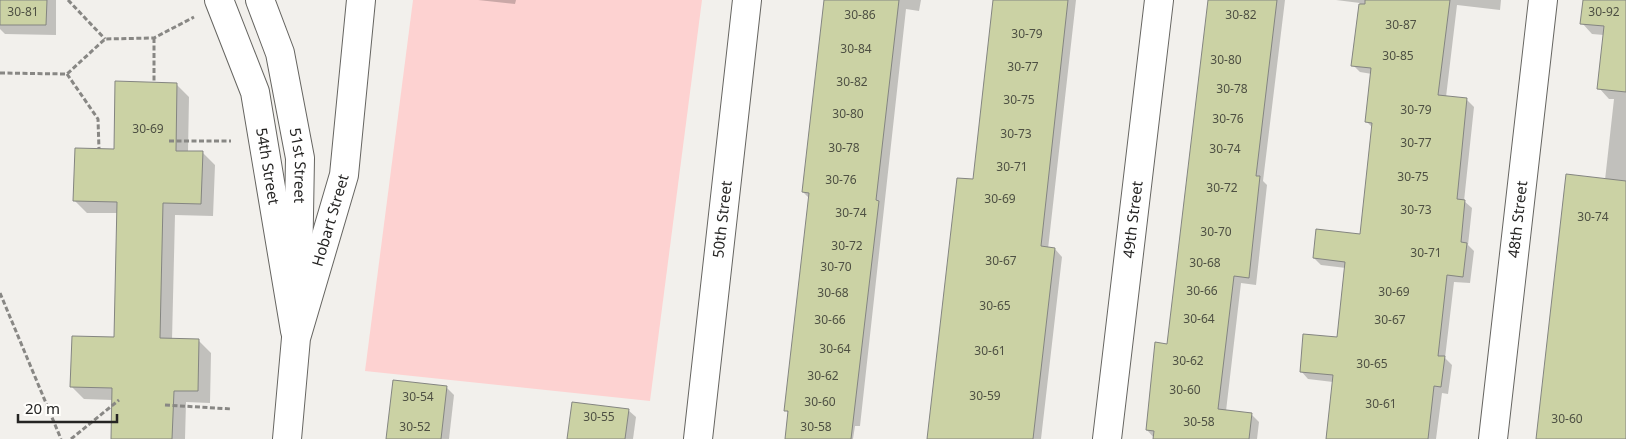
<svg xmlns="http://www.w3.org/2000/svg" width="1626" height="439" font-family="'Noto Sans',sans-serif">
  <rect width="100%" height="100%" fill="#f2f0ec"/>
  <!-- green -->
  <path fill="#fdd2d1" d="M413,0H702L650,401L365,371Z"/>
  <!-- shadow -->
  <g fill="#0003">
    <path d="M0,0H56V35L5,34L0,29Z"/>
    <path d="M478,0H516L515,4Z"/>
    <path d="M826,0H921L919,11L906,9L860,426H855L853,439H787L789,414L786,410L809,198L803,192Z"/>
    <path d="M994,0H1076L1048,249H1055L1062,257L1041,439H929L974,181Z"/>
    <path d="M1209,0H1285L1263,181L1267,185L1256,285L1241,283L1226,411L1251,414L1259,422L1257,439H1155L1147,430L1168,345Z"/>
    <path d="M1336,0H1501L1500,10L1457,5L1446,97L1466,99L1474,107L1464,201L1472,208L1468,245L1474,251L1470,283L1454,282L1445,358L1452,365L1448,394L1442,393L1436,439H1326L1333,382L1308,379L1301,371L1338,338L1346,268L1321,265L1314,258L1361,236L1373,128L1366,121L1372,74L1360,72L1353,65L1360,3Z"/>
    <path d="M1584,0H1626V439H1537L1605,180L1614,99H1609L1599,88L1604,35L1592,34L1582,23Z"/>
    <path d="M177,85L189,97L188,152H202L215,165L213,216L175,215L172,340L199,341L211,353L210,403L186,402L185,439H112L113,400L84,399L72,387L115,338L118,213H87L74,200L115,150Z"/>
    <path d="M446,387L454,395L449,439H388Z"/>
    <path d="M628,410L636,417L633,439H568Z"/>
  </g>
  <!-- building -->
  <g fill="#cbd2a4" stroke="#848581">
    <path d="M0,0H47L46,25H0Z"/>
    <path d="M824,0H899L876,200L879,201L851,439H785L788,411H784L809,193L802,192Z"/>
    <path d="M993,0H1068L1041,246L1055,248L1033,439H927L957,178L973,179Z"/>
    <path d="M1208,0H1277L1256,176H1260L1249,278L1234,276L1218,409L1252,413L1249,439H1153L1154,431L1146,430L1155,342L1167,344Z"/>
    <path d="M1365,0H1450L1438,95L1467,98L1457,199L1465,200L1461,242L1467,243L1463,277L1447,275L1438,356H1445L1441,387L1434,386L1428,439H1326L1333,375L1300,372L1303,334L1337,337L1345,262L1313,258L1316,229L1360,234L1372,123L1365,122L1371,68L1351,66L1359,4H1365Z"/>
    <path d="M1583,0H1626V92L1597,89L1604,26L1580,24Z"/>
    <path d="M115,81L177,83L176,151H203L201,204L163,203L160,338L199,339L198,391H174L172,439H111L112,388L70,387L72,336L114,337L117,202L73,201L75,148L114,149Z"/>
    <path d="M1566,174L1626,181V439H1536Z"/>
    <path d="M393,380L447,386L441,439H386Z"/>
    <path d="M572,402L629,409L625,439H567Z"/>
  </g>
  <g fill="none" stroke-linecap="round" stroke-linejoin="round">
    <!-- minor casing -->
    <g stroke="#666561" stroke-width="30">
      <g id="minor">
        <path id="s1" d="M219,0L255,92L295,331"/>
        <path id="s2" d="M260,0L280,53L300,158L298,271"/>
        <path id="s3" d="M287,439L296,338L344,175L361,0"/>
        <path id="s4" d="M698,439L747,0"/>
        <path id="s5" d="M1107,439L1159,0"/>
        <path id="s6" d="M1493,439L1543,0"/>
      </g>
    </g>
    <!-- path -->
    <g stroke="#888784" stroke-width="3" stroke-dasharray="5 2.5" stroke-linecap="butt">
      <path d="M68,0L105,39"/>
      <path d="M154,38V83"/>
      <path d="M0,73L67,74L105,39L154,38L194,17"/>
      <path d="M67,74L98,119L99,149"/>
      <path d="M169,141H231"/>
      <path d="M0,293L61,439"/>
      <path d="M165,405L232,409"/>
      <path d="M71,439L119,400"/>
    </g>
    <!-- minor -->
    <use href="#minor" stroke="#fff" stroke-width="28"/>
  </g>
  <g text-anchor="middle" stroke-width="4" stroke-linejoin="round" paint-order="stroke">
    <!-- number labels -->
    <g font-size="12" fill="#4e5043">
      <text x="23" y="16">30-81</text>
      <text x="1604" y="16">30-92</text>
      <text x="860" y="19">30-86</text>
      <text x="1241" y="19">30-82</text>
      <text x="1401" y="29">30-87</text>
      <text x="1027" y="38">30-79</text>
      <text x="856" y="53">30-84</text>
      <text x="1398" y="60">30-85</text>
      <text x="1226" y="64">30-80</text>
      <text x="1023" y="71">30-77</text>
      <text x="852" y="86">30-82</text>
      <text x="1232" y="93">30-78</text>
      <text x="1019" y="104">30-75</text>
      <text x="1416" y="114">30-79</text>
      <text x="848" y="118">30-80</text>
      <text x="1228" y="123">30-76</text>
      <text x="148" y="133">30-69</text>
      <text x="1016" y="138">30-73</text>
      <text x="1416" y="147">30-77</text>
      <text x="844" y="152">30-78</text>
      <text x="1225" y="153">30-74</text>
      <text x="1012" y="171">30-71</text>
      <text x="1413" y="181">30-75</text>
      <text x="841" y="184">30-76</text>
      <text x="1222" y="192">30-72</text>
      <text x="1000" y="203">30-69</text>
      <text x="1416" y="214">30-73</text>
      <text x="851" y="217">30-74</text>
      <text x="1593" y="221">30-74</text>
      <text x="1216" y="236">30-70</text>
      <text x="847" y="250">30-72</text>
      <text x="1426" y="257">30-71</text>
      <text x="1001" y="265">30-67</text>
      <text x="1205" y="267">30-68</text>
      <text x="836" y="271">30-70</text>
      <text x="1202" y="295">30-66</text>
      <text x="1394" y="296">30-69</text>
      <text x="833" y="297">30-68</text>
      <text x="995" y="310">30-65</text>
      <text x="1199" y="323">30-64</text>
      <text x="830" y="324">30-66</text>
      <text x="1390" y="324">30-67</text>
      <text x="835" y="353">30-64</text>
      <text x="990" y="355">30-61</text>
      <text x="1188" y="365">30-62</text>
      <text x="1372" y="368">30-65</text>
      <text x="823" y="380">30-62</text>
      <text x="1185" y="394">30-60</text>
      <text x="985" y="400">30-59</text>
      <text x="418" y="401">30-54</text>
      <text x="820" y="406">30-60</text>
      <text x="1381" y="408">30-61</text>
      <text x="599" y="421">30-55</text>
      <text x="1567" y="423">30-60</text>
      <text x="1199" y="426">30-58</text>
      <text x="415" y="431">30-52</text>
      <text x="816" y="431">30-58</text>
    </g>
    <!-- street labels -->
    <g font-size="15" fill="#252423" stroke="#fffefb">
      <text dy="5" stroke="none"><textPath href="#s1" startOffset="174">54th Street</textPath></text>
      <text dy="5" stroke="none"><textPath href="#s2" startOffset="171">51st Street</textPath></text>
      <text dy="5" stroke="none"><textPath href="#s6" startOffset="221">48th Street</textPath></text>
      <text dy="5" stroke="none"><textPath href="#s4" startOffset="221">50th Street</textPath></text>
      <text dy="5" stroke="none"><textPath href="#s5" startOffset="221">49th Street</textPath></text>
      <text dy="5" stroke="none"><textPath href="#s3" startOffset="224">Hobart Street</textPath></text>
    </g>
  </g>
  <!-- scale -->
  <path d="M18 414v8h99v-8" fill="none" stroke="#252423" stroke-width="2.5"/>
  <text x="25" y="414" font-size="15" fill="#252423" stroke="#fffefb" stroke-width="4" paint-order="stroke">20 m</text>
</svg>
